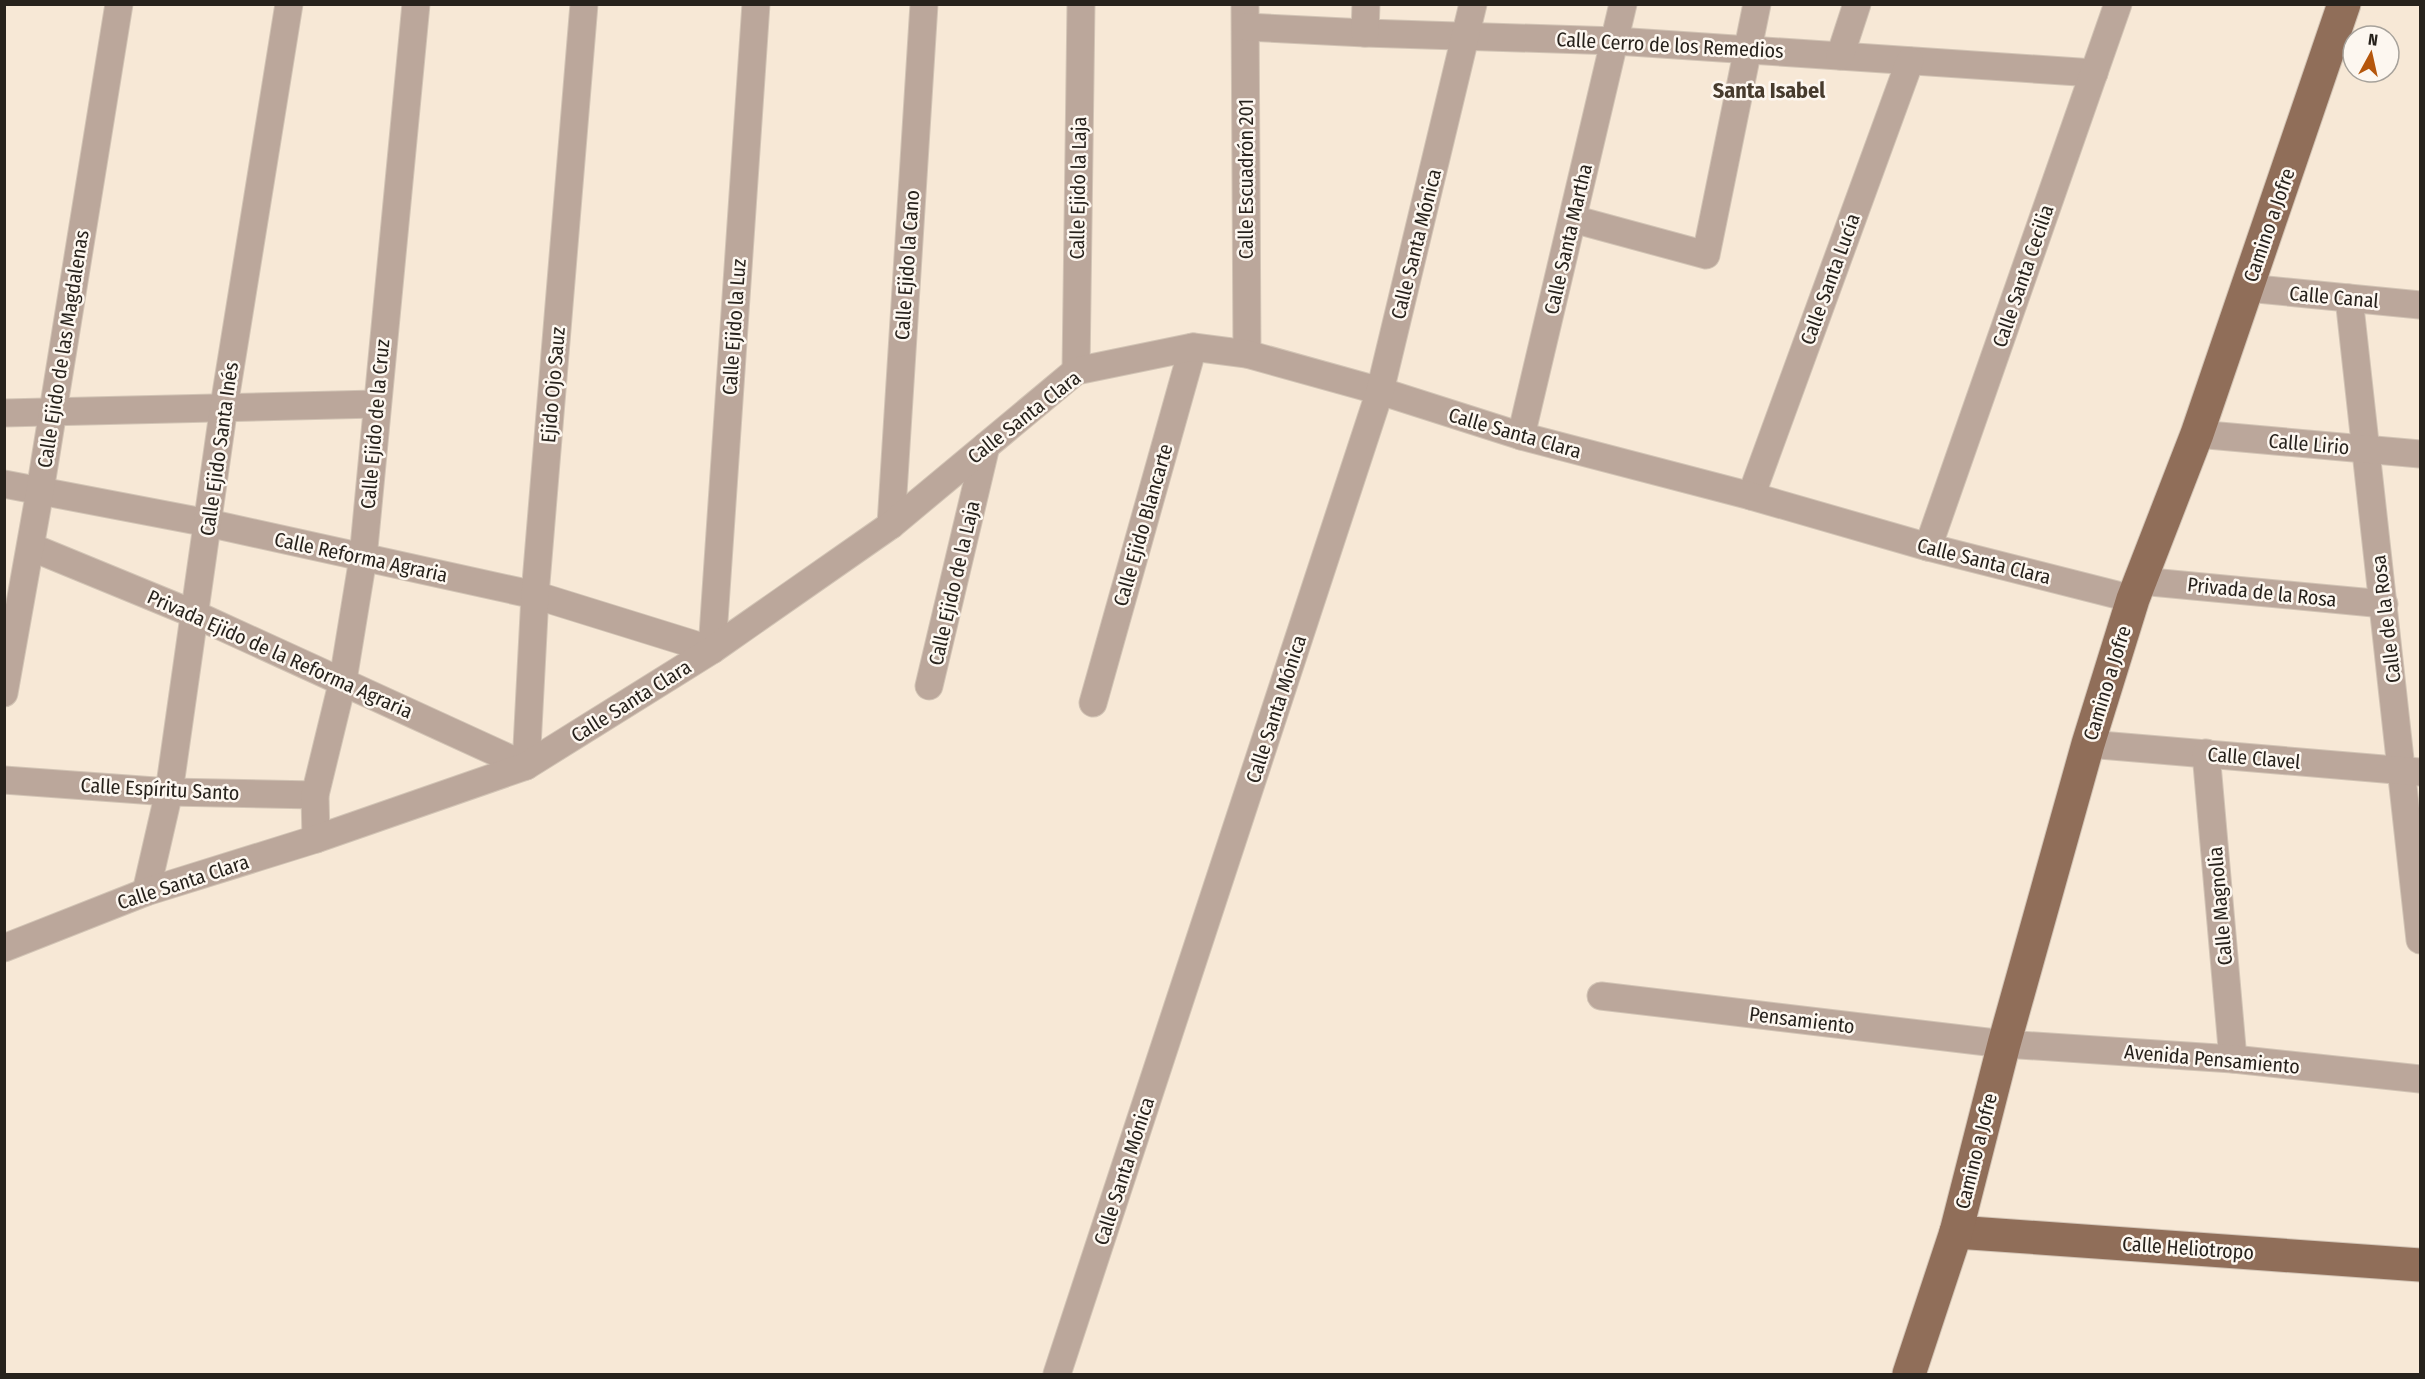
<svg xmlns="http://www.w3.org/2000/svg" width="2425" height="1379" font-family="'Fira Sans Condensed',sans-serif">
  <rect width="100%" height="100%" fill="#f7e8d6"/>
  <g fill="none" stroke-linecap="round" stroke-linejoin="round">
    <!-- minor casing -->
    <g stroke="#d2c4b5" stroke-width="29">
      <g id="minor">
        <path d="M1245,4L1247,354"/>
        <path d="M1246,27L1365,33L1616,41L2094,73"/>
        <path d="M1365,33L1366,4"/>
        <path d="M1840,56L1857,4"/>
        <path d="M1573,219L1706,255L1757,4"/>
        <path d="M2247,288L2420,305"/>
        <path d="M2349,298L2420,940"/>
        <path d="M1076,371L1081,4"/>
        <path d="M4,413L376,404"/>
        <path d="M2197,434L2420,454"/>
        <path d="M1521,436L1623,4"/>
        <path d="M4,484L208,523L535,595L712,650L756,4"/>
        <path d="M1751,496L1910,61"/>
        <path d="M891,525L924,4"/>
        <path d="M31,547L194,614L526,766L535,595L584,4"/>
        <path d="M1928,547L2118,4"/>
        <path d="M2140,581L2384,604"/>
        <path d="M929,686L986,446"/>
        <path d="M4,693L40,491L119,4"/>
        <path d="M1093,703L1193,347"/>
        <path d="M2088,744L2419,772"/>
        <path d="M2206,753L2233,1059"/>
        <path d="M4,780L169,792L315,795"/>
        <path d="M316,839L315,795L343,680L363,558L416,4"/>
        <path d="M146,892L169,792L224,406L289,4"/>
        <path d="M4,948L146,892L316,839L526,766L712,650L891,525L1076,371L1193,347L1247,354L1380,391L1521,436L1751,496L1928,547L2133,599"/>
        <path d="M1601,996L2004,1044L2233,1059L2420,1079"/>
        <path d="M1057,1374L1380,391L1473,4"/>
      </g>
    </g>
    <!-- major casing -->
    <g stroke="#d2c4b5" stroke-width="35">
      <g id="major">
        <path d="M1956,1232L2420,1265"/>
        <path d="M1909,1374L1956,1232L2004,1044L2088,744L2133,599L2197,434L2344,4"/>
      </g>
    </g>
    <!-- minor -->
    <use href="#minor" stroke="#bba79b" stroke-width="27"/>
    <!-- major -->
    <use href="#major" stroke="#906e59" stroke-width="33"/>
  </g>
  <g text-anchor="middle" stroke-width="5" stroke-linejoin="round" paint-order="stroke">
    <!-- street labels -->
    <g font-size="20" fill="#27221c" stroke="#fdf7f0">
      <text transform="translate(1670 45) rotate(3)" y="7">Calle Cerro de los Remedios</text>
      <text transform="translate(1246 179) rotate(-90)" y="7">Calle Escuadrón 201</text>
      <text transform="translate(1078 188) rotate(-89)" y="7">Calle Ejido la Laja</text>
      <text transform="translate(2269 225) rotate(-71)" y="7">Camino a Jofre</text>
      <text transform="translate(1568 239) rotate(-77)" y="7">Calle Santa Martha</text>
      <text transform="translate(1416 244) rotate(-76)" y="7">Calle Santa Mónica</text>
      <text transform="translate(907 265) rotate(-86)" y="7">Calle Ejido la Cano</text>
      <text transform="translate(2023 276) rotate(-71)" y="7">Calle Santa Cecilia</text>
      <text transform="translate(1830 279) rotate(-70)" y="7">Calle Santa Lucía</text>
      <text transform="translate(2334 297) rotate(5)" y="7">Calle Canal</text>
      <text transform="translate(734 327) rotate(-86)" y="7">Calle Ejido la Luz</text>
      <text transform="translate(63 349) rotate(-81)" y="7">Calle Ejido de las Magdalenas</text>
      <text transform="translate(553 385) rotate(-85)" y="7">Ejido Ojo Sauz</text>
      <text transform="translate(1024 417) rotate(-38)" y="7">Calle Santa Clara</text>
      <text transform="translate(375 424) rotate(-85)" y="7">Calle Ejido de la Cruz</text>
      <text transform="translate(1515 433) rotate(16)" y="7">Calle Santa Clara</text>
      <text transform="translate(2309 444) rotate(5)" y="7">Calle Lirio</text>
      <text transform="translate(219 449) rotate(-82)" y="7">Calle Ejido Santa Inés</text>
      <text transform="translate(1143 525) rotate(-74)" y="7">Calle Ejido Blancarte</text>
      <text transform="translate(361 557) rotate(12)" y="7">Calle Reforma Agraria</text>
      <text transform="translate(1984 561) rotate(14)" y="7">Calle Santa Clara</text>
      <text transform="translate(954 583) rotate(-77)" y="7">Calle Ejido de la Laja</text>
      <text transform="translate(2262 592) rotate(6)" y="7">Privada de la Rosa</text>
      <text transform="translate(2386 619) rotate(-97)" y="7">Calle de la Rosa</text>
      <text transform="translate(280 654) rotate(24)" y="7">Privada Ejido de la Reforma Agraria</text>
      <text transform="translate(2107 683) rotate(-73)" y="7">Camino a Jofre</text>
      <text transform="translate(631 701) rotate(-32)" y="7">Calle Santa Clara</text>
      <text transform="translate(1276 709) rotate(-72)" y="7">Calle Santa Mónica</text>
      <text transform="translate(2254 758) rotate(5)" y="7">Calle Clavel</text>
      <text transform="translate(160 789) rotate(3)" y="7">Calle Espíritu Santo</text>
      <text transform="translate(183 882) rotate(-18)" y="7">Calle Santa Clara</text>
      <text transform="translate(2220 906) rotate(-95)" y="7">Calle Magnolia</text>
      <text transform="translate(1802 1020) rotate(7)" y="7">Pensamiento</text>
      <text transform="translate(2212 1059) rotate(5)" y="7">Avenida Pensamiento</text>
      <text transform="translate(1976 1151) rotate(-76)" y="7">Camino a Jofre</text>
      <text transform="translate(1124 1171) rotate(-72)" y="7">Calle Santa Mónica</text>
      <text transform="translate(2188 1248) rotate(4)" y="7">Calle Heliotropo</text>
    </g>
    <!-- quarter labels -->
    <g font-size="22" font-weight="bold" fill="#473b2d" stroke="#fdf7f0">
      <text x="1769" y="98">Santa Isabel</text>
    </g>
  </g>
  <!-- border -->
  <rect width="2425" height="1379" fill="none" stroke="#27221c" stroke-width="12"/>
  <!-- north arrow -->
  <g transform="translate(2371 54) rotate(8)"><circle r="28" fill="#fdf7f0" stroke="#a7a29b" stroke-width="1.5"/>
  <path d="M0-4.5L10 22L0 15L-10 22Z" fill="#b5560b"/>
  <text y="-9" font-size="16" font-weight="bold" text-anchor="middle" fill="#27221c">N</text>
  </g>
</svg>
